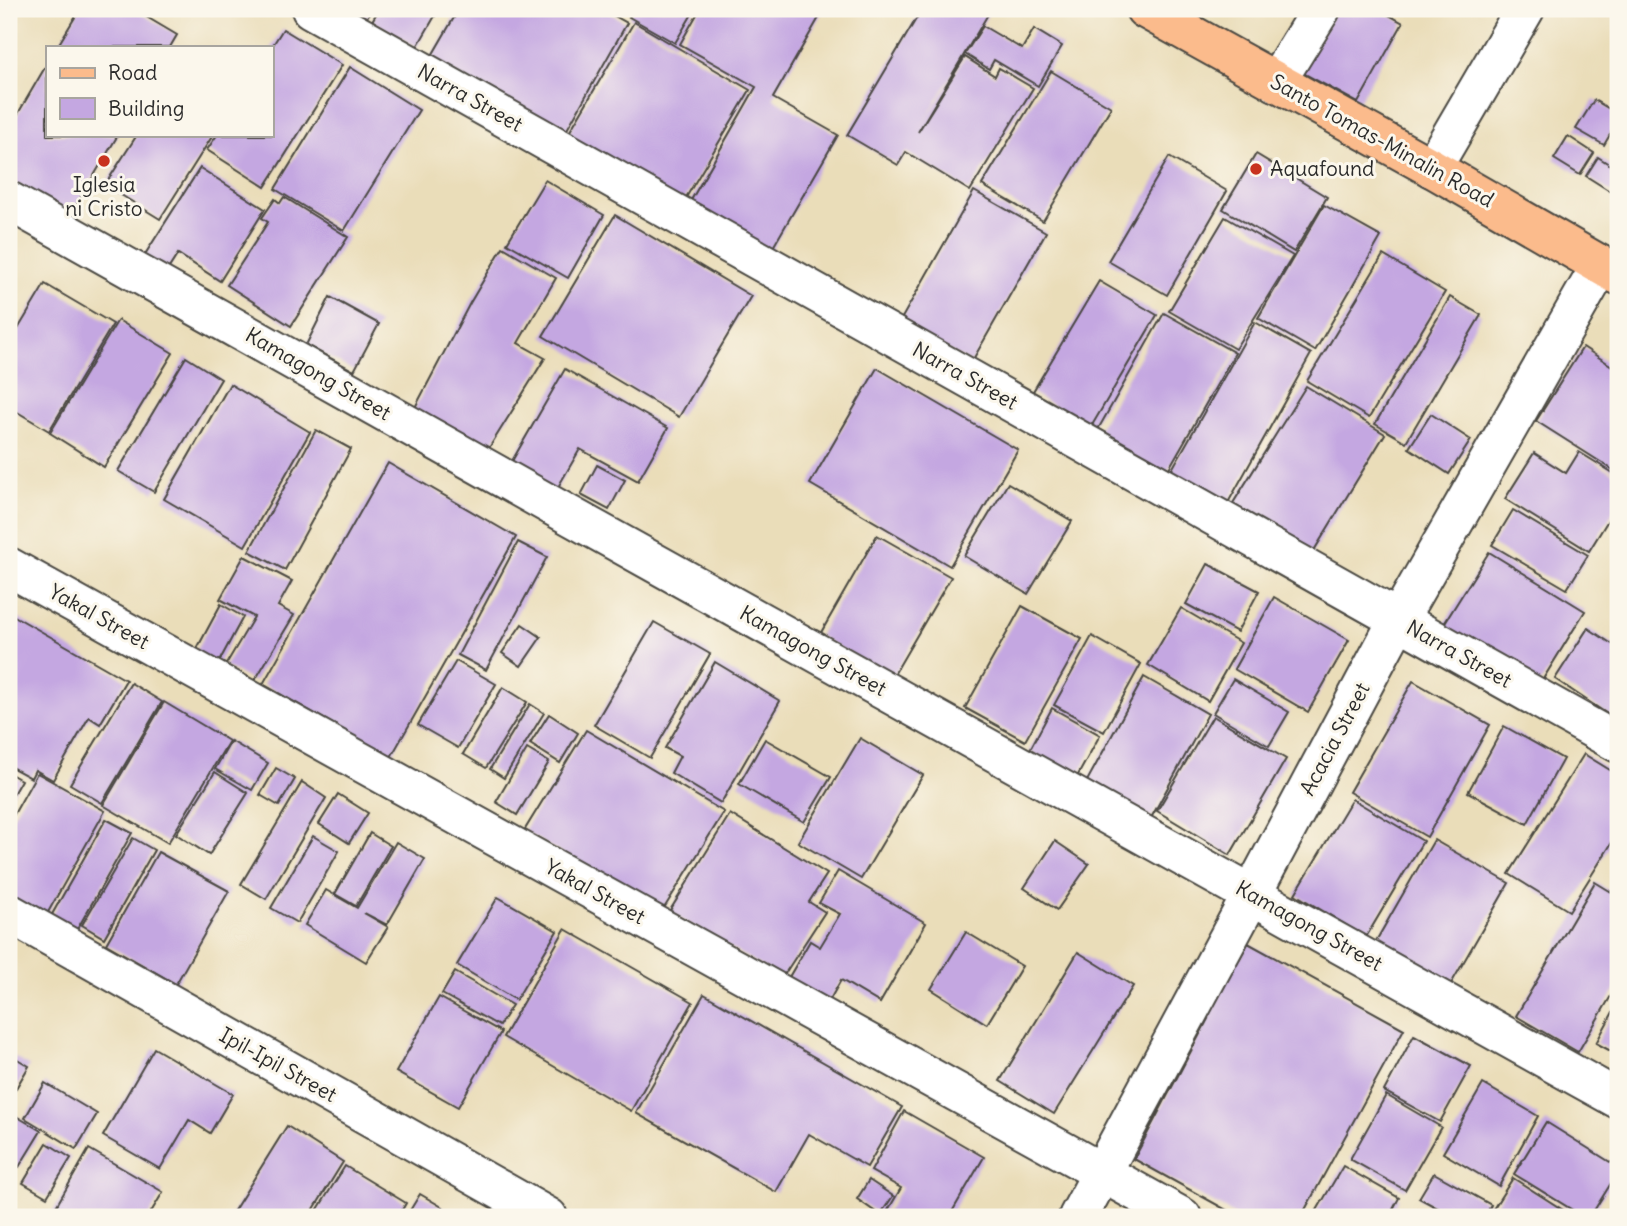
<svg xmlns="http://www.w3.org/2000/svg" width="1627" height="1226" font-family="Delius,sans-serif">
  <rect width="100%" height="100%" fill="#fbf7ec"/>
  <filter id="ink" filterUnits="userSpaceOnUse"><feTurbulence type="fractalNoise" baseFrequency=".0143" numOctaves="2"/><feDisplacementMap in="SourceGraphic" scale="14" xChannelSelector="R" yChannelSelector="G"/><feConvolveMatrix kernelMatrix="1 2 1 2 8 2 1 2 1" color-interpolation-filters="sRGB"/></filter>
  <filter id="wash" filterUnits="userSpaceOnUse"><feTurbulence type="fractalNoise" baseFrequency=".00686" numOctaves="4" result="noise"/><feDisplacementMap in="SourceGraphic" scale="28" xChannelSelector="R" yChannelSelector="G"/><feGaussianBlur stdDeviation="1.57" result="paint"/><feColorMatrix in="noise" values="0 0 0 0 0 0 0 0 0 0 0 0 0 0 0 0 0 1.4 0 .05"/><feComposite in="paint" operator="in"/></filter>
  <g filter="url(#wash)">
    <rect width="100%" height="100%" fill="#eaddb9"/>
    <g id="blocks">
      <!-- building -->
      <g fill="#c4a7e1">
        <path d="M80,9H133L177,35L170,47H57Z"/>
        <path d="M338,9H372L363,24Z"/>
        <path d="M379,9H439L417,47L372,21Z"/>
        <path d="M459,9H602L627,23L560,142L426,66Z"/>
        <path d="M634,9H695L675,43L629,17Z"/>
        <path d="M700,9H824L773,98L838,135L768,256L686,209L756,87L680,44Z"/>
        <path d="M922,9H986L990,11L918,132L965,57L995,76L999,68L1033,88L970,191L906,152L898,165L847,135Z"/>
        <path d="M1336,9H1378L1403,23L1358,103L1301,72Z"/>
        <path d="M634,22L750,90L678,211L563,143Z"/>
        <path d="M983,26L1022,49L1034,29L1062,46L1038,86L994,60L989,69L965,54Z"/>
        <path d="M283,29L342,65L265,187L207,150L217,135H271V48Z"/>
        <path d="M47,64V135H118L70,216L9,180V129Z"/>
        <path d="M350,67L419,110L344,231L275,189Z"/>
        <path d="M1051,71L1111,107L1043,221L982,185Z"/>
        <path d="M1594,100L1618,114V121L1604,145L1576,129Z"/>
        <path d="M137,135H213L160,219L105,185Z"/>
        <path d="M1568,136L1594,153L1580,175L1554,159Z"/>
        <path d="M1256,154L1327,197L1294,252L1223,209Z"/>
        <path d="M1169,157L1227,191L1167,295L1108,261Z"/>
        <path d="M1598,157L1618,170V192L1616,195L1586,176Z"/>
        <path d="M200,168L265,209L220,281L178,254L167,271L144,256Z"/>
        <path d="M545,180L604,215L568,278L507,243Z"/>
        <path d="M974,191L1046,232L971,363L899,323Z"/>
        <path d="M284,197L348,237L291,326L227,285L268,222L262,218L275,199L280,203Z"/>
        <path d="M1324,205L1381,237L1315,351L1258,318Z"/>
        <path d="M615,215L751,296L679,417L543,336Z"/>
        <path d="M1225,217L1293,256L1235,349L1169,311Z"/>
        <path d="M503,247L556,278L518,343L545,358L484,456L410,417L470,303Z"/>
        <path d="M1383,255L1445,292L1369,418L1307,381Z"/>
        <path d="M1099,281L1157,315L1091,427L1032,393Z"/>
        <path d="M45,284L113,324L49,431L9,407V344Z"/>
        <path d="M330,297L379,324L354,371L306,345Z"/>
        <path d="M1450,297L1481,315L1406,442L1375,424Z"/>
        <path d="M1164,313L1235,353L1164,477L1093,438Z"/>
        <path d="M118,320L173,353L104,467L50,433Z"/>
        <path d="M1255,322L1311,354L1224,510L1167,478Z"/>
        <path d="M1583,347L1618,370V473L1536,421Z"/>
        <path d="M186,357L221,379L154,492L118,471Z"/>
        <path d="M877,368L1018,450L950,566L810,484Z"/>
        <path d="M565,369L668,428L638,481L580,449L554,494L508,468Z"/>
        <path d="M230,384L310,432L245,546L164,499Z"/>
        <path d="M1306,386L1385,434L1310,557L1230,508Z"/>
        <path d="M1431,414L1471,440L1449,474L1409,448Z"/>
        <path d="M316,430L351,449L285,570L249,551Z"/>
        <path d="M1579,452L1618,476V504L1589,551L1505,499L1534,453L1566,473Z"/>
        <path d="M388,463L516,537L391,757L263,684Z"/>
        <path d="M597,465L625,480L609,510L581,495Z"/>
        <path d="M1008,483L1072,521L1028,594L964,556Z"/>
        <path d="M1513,510L1588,555L1567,589L1492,545Z"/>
        <path d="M877,535L951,577L892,678L819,636Z"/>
        <path d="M518,542L547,557L486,670L458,655Z"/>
        <path d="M1489,552L1585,611L1535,692L1439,632Z"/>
        <path d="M244,556L292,581L278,606L294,615L254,682L225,666L254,617L220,599Z"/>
        <path d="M1208,564L1259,591L1237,632L1186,604Z"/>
        <path d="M1274,597L1349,640L1308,712L1234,669Z"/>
        <path d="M221,604L243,617L214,671L192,658Z"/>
        <path d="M1022,606L1082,639L1025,741L965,708Z"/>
        <path d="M1181,608L1241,643L1208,701L1148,665Z"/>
        <path d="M9,613L126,680L100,724L89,717L53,780L35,770L31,778L9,766Z"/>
        <path d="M654,622L710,654L650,758L594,725Z"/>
        <path d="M522,624L541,637L521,666L502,653Z"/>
        <path d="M1588,628L1618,648V721L1555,679Z"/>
        <path d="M1092,636L1141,664L1104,732L1054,705Z"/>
        <path d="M456,661L496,684L458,748L418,725Z"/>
        <path d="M715,662L780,701L721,803L671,773L680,756L665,748Z"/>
        <path d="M1144,677L1208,714L1151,818L1087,781Z"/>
        <path d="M1233,679L1289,712L1269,746L1213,713Z"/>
        <path d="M1413,681L1490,725L1427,837L1349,792Z"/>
        <path d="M131,683L162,702L102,803L70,784Z"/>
        <path d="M503,687L527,702L486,768L463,754Z"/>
        <path d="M164,702L229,741L168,843L103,805Z"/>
        <path d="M530,704L544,713L504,778L490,769Z"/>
        <path d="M1052,708L1100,735L1077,777L1029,751Z"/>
        <path d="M549,714L578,733L560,763L530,744Z"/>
        <path d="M1213,716L1286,759L1230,855L1157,811Z"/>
        <path d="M1504,726L1563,759L1527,824L1468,792Z"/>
        <path d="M586,730L724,812L661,913L524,831Z"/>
        <path d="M860,738L923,775L861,879L798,842Z"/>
        <path d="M765,739L831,777L804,822L739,784Z"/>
        <path d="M231,741L268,763L252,790L215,769Z"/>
        <path d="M527,749L549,762L517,815L496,802Z"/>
        <path d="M1584,754L1618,775V833L1569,911L1509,874Z"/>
        <path d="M276,768L295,779L279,806L260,795Z"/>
        <path d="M215,772L248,793L209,855L176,834Z"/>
        <path d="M9,773L21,780L9,801Z"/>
        <path d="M37,773L105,811L42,923L9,904V823Z"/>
        <path d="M302,782L326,798L266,899L241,884Z"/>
        <path d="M338,794L368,813L349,843L319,824Z"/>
        <path d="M1352,799L1423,841L1366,937L1295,894Z"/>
        <path d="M730,814L827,874L809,902L825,912L782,978L669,912Z"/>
        <path d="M106,819L132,833L75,933L50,918Z"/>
        <path d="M370,833L391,846L356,906L335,894Z"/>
        <path d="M313,836L339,851L297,923L271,908Z"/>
        <path d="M133,838L154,850L104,938L82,925Z"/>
        <path d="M1434,840L1509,883L1447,991L1372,948Z"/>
        <path d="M1055,841L1089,864L1057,910L1024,888Z"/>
        <path d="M396,842L425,859L387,925L364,913L388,927L366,962L305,925L326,890L357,908Z"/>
        <path d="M158,852L229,891L176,984L106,944Z"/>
        <path d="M838,871L926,923L880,1003L841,980L823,1012L782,989L810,941L820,947L840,914L819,903Z"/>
        <path d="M1595,882L1618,896V984L1578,1052L1516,1016Z"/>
        <path d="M498,897L557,931L516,1000L457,965Z"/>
        <path d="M565,929L693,1002L631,1111L503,1037Z"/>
        <path d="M966,932L1022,966L987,1024L931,989Z"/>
        <path d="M1248,943L1404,1029L1301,1217H1239L1134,1159L1208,1019L1195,1012L1228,951L1240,958Z"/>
        <path d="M1078,952L1133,986L1054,1114L1000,1081Z"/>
        <path d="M455,972L512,1005L499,1026L442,994Z"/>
        <path d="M704,994L902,1107L867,1167L809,1134L776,1192L636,1113Z"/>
        <path d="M439,997L501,1032L458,1107L396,1072Z"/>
        <path d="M1618,1003V1055L1596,1043Z"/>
        <path d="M1414,1035L1471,1066L1440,1122L1384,1091Z"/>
        <path d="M154,1048L233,1094L210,1133L189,1120L160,1169L103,1136Z"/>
        <path d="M9,1054L29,1066L9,1100Z"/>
        <path d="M45,1083L97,1114L76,1149L25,1118Z"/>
        <path d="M1483,1084L1538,1116L1499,1186L1443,1153Z"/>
        <path d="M1386,1095L1441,1127L1405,1190L1350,1159Z"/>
        <path d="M904,1111L984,1157L949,1217H884L901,1188L871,1171Z"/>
        <path d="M11,1113L41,1131L19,1167L9,1162V1118Z"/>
        <path d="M1546,1122L1618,1167V1172L1590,1217H1584L1514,1174Z"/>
        <path d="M287,1126L343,1162L309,1217H230Z"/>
        <path d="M47,1143L71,1158L47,1197L23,1183Z"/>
        <path d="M89,1149L163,1192L148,1217H50Z"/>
        <path d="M345,1166L406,1203L398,1217H313Z"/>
        <path d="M1343,1166L1399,1198L1389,1217H1313Z"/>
        <path d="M1434,1173L1491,1205L1485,1217H1454L1419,1198Z"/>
        <path d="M1513,1178L1574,1217H1488Z"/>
        <path d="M869,1180L893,1196L880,1215L857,1199Z"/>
        <path d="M420,1194L459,1217H406Z"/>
      </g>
    </g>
  </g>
  <g filter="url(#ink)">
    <use href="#blocks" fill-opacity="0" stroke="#484640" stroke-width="2"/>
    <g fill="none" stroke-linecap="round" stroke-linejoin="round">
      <!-- minor casing -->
      <g stroke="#484640" stroke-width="42">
        <g id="minor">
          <path d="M311,9L1618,743"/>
          <path d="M1276,82L1321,9"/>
          <path d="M1432,168L1525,9"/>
          <path d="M9,201C192,303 374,407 558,509C911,707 1265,902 1618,1099"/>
          <path d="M9,567L1182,1217"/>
          <path d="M9,913L548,1217"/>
          <path d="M1078,1217L1252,894L1398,620L1601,265"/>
        </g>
      </g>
      <!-- major casing -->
      <g stroke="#484640" stroke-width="42">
        <path id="major" d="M1145,9L1432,168L1618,275"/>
      </g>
      <!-- minor -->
      <use href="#minor" stroke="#fff" stroke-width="38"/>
      <!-- major -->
      <use href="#major" stroke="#fbbb8c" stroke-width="38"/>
    </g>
  </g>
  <!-- markers -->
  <g fill="#c8321e" stroke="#fbf7ec" stroke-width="2.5">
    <circle cx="104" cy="161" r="7"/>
    <circle cx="1256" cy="169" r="7"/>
  </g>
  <g text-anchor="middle" stroke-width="6" stroke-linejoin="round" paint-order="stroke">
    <!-- street labels -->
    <g font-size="21" fill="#2b2b2b" stroke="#fbf7ec">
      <text transform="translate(470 98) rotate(29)" y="7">Narra Street</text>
      <text transform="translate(1382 141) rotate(29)" y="7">Santo Tomas-Minalin Road</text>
      <text transform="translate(318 374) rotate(30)" y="7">Kamagong Street</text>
      <text transform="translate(965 376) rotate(29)" y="7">Narra Street</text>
      <text transform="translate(99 617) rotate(29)" y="7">Yakal Street</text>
      <text transform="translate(813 651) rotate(29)" y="7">Kamagong Street</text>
      <text transform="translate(1459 654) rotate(29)" y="7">Narra Street</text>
      <text transform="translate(1335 739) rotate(-62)" y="7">Acacia Street</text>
      <text transform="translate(595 892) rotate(29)" y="7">Yakal Street</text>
      <text transform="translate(1309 926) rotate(29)" y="7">Kamagong Street</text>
      <text transform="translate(278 1065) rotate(29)" y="7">Ipil-Ipil Street</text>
    </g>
    <!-- poi labels -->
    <g font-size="21" fill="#2b2b2b" stroke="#fbf7ec" text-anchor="start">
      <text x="1270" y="176">Aquafound</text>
      <text x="104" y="192" text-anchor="middle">Iglesia<tspan x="104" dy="24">ni Cristo</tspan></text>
    </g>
  </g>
  <!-- margin -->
  <rect width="1627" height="1226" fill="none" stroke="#fbf7ec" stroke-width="35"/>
  <!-- legend -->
  <rect x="46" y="46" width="228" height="91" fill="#fbf7ec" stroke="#a8a59f" stroke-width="2"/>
  <rect x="60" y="68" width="35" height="10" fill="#fbbb8c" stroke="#a8a59f" stroke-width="2"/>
  <text x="108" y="80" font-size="21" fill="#2b2b2b">Road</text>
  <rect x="60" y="98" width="35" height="21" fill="#c4a7e1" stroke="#a8a59f" stroke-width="2"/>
  <text x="108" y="116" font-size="21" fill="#2b2b2b">Building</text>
</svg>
